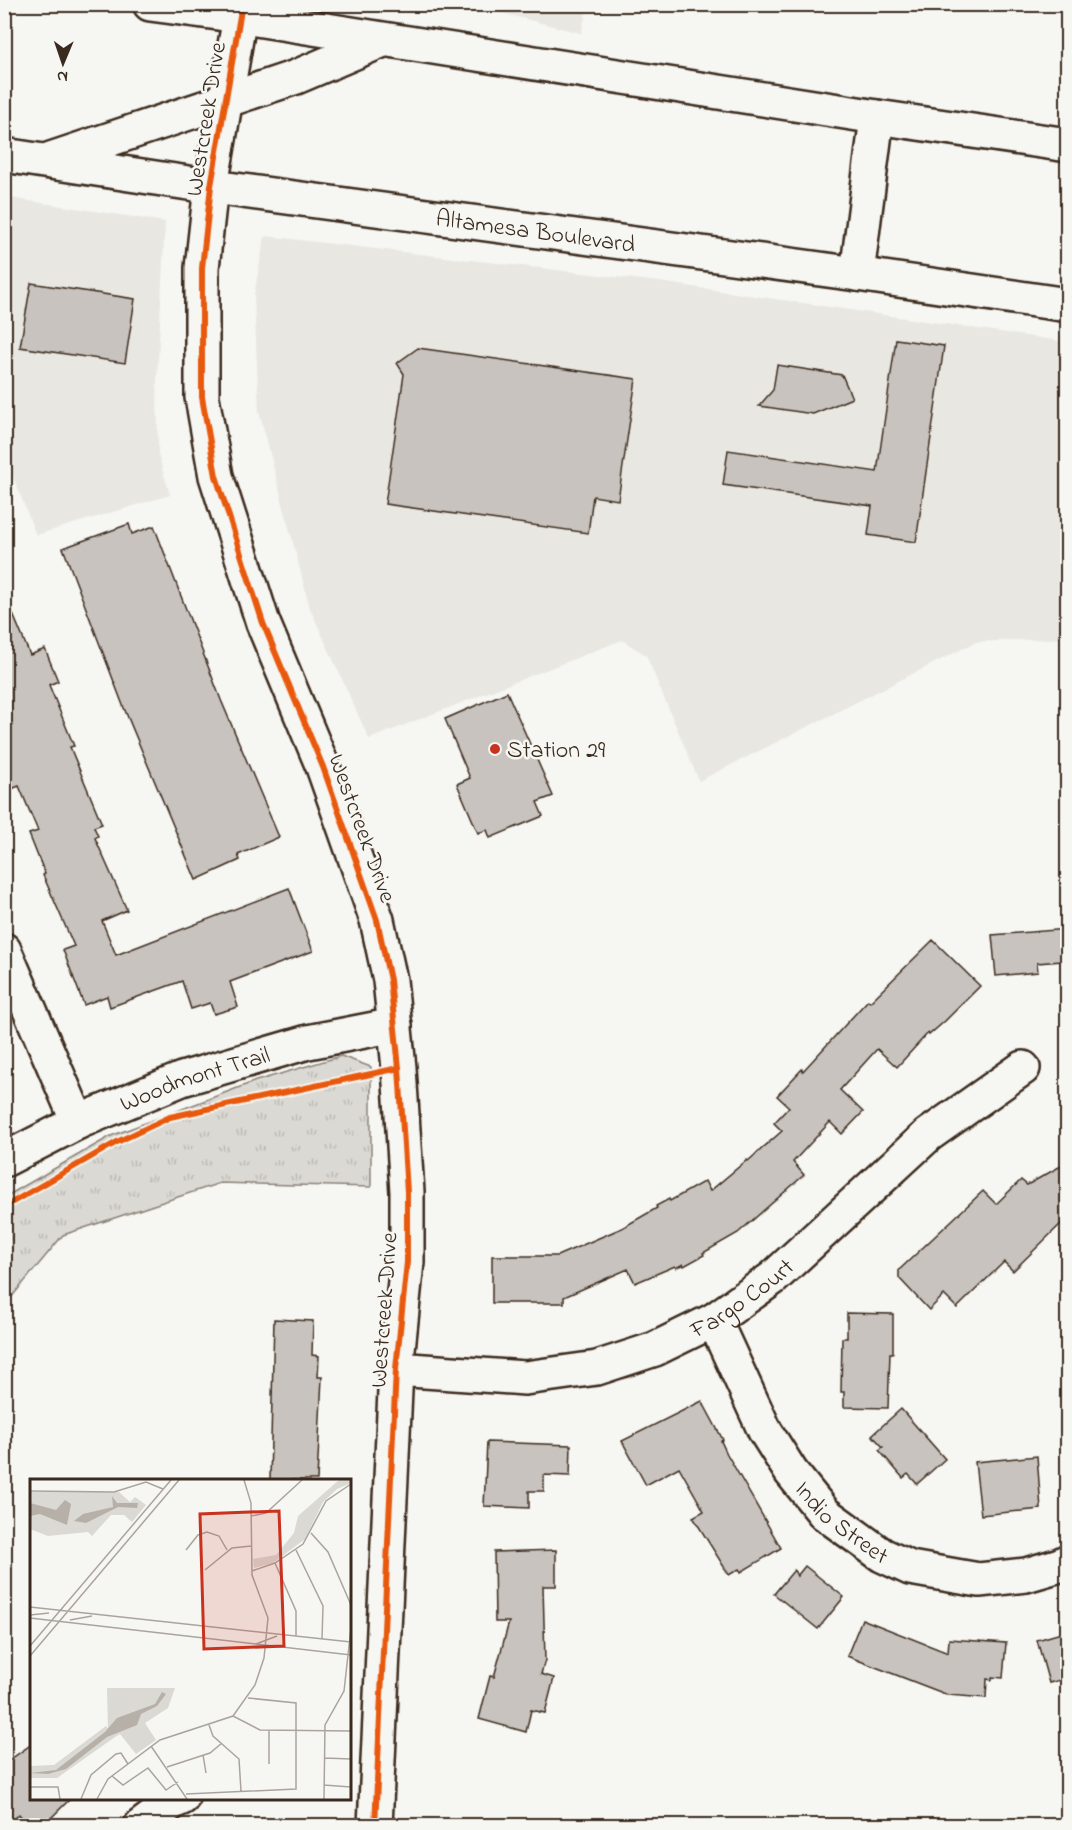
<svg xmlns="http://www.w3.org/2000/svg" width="1072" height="1830" font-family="'Indie Flower',sans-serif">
  <defs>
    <pattern id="park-tufts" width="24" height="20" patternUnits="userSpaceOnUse" patternTransform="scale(1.5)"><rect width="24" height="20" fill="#dad9d3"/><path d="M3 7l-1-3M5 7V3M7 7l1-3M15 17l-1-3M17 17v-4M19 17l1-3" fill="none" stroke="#bcbab5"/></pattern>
  </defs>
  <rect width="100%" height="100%" fill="#f6f6f2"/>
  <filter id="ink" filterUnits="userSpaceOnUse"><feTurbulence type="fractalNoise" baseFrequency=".0167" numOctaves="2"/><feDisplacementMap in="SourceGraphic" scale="12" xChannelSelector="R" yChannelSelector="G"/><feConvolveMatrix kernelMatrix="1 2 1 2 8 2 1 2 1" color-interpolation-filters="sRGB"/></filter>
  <g filter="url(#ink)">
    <!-- built -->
    <g fill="#e8e7e2">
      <path d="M470,5H588L581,33Z"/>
      <path d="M4,197L165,222L157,379L158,454L170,495L36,535L7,461L5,450Z"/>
      <path d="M265,236L659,282L1067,342V638L976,642L699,781L646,655L622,640L369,739L310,608L259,411L254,295Z"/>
    </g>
    <!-- park -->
    <path fill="url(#park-tufts)" stroke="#8a8278" stroke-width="1.5" d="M341,1056L371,1067V1187L220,1183L63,1235L5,1305V1197L111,1136L256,1081Z"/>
    <!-- building -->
    <g fill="#c8c3be" stroke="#3b2a1e" stroke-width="1.5">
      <path d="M31,283L135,299L125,363L20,347Z"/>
      <path d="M896,339L944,346L916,542L868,535L872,506L723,485L728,450L877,472Z"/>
      <path d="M418,348L636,379L618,500L593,496L588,533L385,504L404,374L397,363Z"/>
      <path d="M777,365L842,375L852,398L813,414L759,406L773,390Z"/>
      <path d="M129,524L132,534L154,526L221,700L279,837L238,855L240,860L196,880L124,708L63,548Z"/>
      <path d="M5,595L30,655L45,649L58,681L49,685L74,746L70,747L102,824L94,827L98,836L95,838L127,910L102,921L116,955L289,888L313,951L230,982L238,1007L214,1014L210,1003L191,1009L182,981L110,1007L107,996L84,1005L63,950L74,946L43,875L45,874L29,834L38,831L19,786L4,792Z"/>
      <path d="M507,692L553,796L537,802L543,816L490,838L487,830L478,833L457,784L470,778L445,719Z"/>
      <path d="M1068,929V957L1062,958V961L1037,963L1038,972L996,976L992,935Z"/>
      <path d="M933,940L980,986L945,1021L929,1035L928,1033L897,1067L877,1049L840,1090L863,1112L842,1134L830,1122L793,1162L804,1175L738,1233L703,1253L704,1255L684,1266L683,1264L676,1268L675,1266L635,1283L628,1269L564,1297V1303H492V1256H557L622,1228L657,1208L656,1206L669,1199L670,1201L705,1181L710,1191L747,1160L748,1161L782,1131L774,1123L789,1107L777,1096L802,1069L803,1071L868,1000L870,1002Z"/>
      <path d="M1068,1162V1217L1013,1271L1004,1262L957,1308L944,1295L929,1310L899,1278V1270L983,1191L996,1204L1021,1180L1027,1185Z"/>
      <path d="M847,1313L893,1314V1353H890L888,1408L844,1407V1392H841L842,1338H847Z"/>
      <path d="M274,1319L313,1321L312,1355L319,1356L318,1377H322L317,1480H270Z"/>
      <path d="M702,1401L723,1440L721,1441L727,1454L781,1548L741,1572L739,1569L729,1575L693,1517L704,1511L679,1467L646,1485L622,1441Z"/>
      <path d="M901,1409L945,1459L917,1484L908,1474L903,1478L879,1450L883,1447L872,1435Z"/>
      <path d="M487,1442L571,1445L570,1476L544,1475V1491H529V1508L484,1506Z"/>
      <path d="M1037,1456L1041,1509L981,1515L975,1462Z"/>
      <path d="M556,1550V1586H543L545,1660L541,1674L554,1678L545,1713L531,1710L526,1732L479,1719L490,1676L494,1677L509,1622H495L494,1552Z"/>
      <path d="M805,1566L844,1597L818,1629L774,1594L794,1570L797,1576Z"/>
      <path d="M862,1619L948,1653L949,1639L1006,1643L1003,1678L992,1677V1680L987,1679L986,1698L948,1695L847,1656Z"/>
      <path d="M1068,1631V1678L1049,1683L1037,1640Z"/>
      <path d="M32,1744V1798H71L43,1826H29L19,1814L7,1826H4V1764Z"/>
    </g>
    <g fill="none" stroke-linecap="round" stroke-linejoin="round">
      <!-- minor casing -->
      <g stroke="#3b2a1e" stroke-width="38">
        <g id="minor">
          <path d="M242,4L211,186L202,268V397L216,476L263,623L323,767L377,920L390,980L399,1068L407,1192V1262L396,1369L375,1826"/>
          <path d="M4,950L78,1122"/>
          <path id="s1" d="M4,1160L78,1122L182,1079L308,1042L395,1025"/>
          <path id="s2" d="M714,1320L765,1431L791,1472L824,1513L882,1555L910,1568L979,1580L1026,1575L1060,1565L1068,1561"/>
          <path id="s3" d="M396,1369L525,1378L597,1368L655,1349L714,1320L773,1278L928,1135L1023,1068"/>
          <path d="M141,1826L173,1802L182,1798"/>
        </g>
      </g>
      <!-- major casing -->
      <g stroke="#3b2a1e" stroke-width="38">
        <g id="major">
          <path d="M150,4L218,13L877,117L1068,145"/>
          <path id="s4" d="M4,155L228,189L857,274L1068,305"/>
          <path d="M51,159L296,77L383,40"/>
          <path d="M857,274L877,117"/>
        </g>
      </g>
      <!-- minor -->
      <use href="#minor" stroke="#f6f6f2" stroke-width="33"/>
      <!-- major -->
      <use href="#major" stroke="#f6f6f2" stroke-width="33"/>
      <!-- cycleway casing -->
      <g stroke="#f6f6f2" stroke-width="10">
        <g id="cycleway">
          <path d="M242,4L211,186L202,268V397L216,476L263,623L323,767L377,920L390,980L399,1068L407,1192V1262L396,1369L375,1826"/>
          <path d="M4,1207L117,1142L170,1117L399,1068"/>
        </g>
      </g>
      <!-- cycleway -->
      <use href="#cycleway" stroke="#e8590c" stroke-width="6"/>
    </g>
  </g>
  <!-- markers -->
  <circle fill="#c8321e" stroke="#f6f6f2" stroke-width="2" cx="495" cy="749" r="6"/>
  <g text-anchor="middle" stroke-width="5" stroke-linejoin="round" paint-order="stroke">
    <!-- street labels -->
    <g font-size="24" fill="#3b2a1e" stroke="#f6f6f2">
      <text transform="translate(205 119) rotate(-81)" y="8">Westcreek Drive</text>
      <text dy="8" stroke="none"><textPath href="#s4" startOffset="537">Altamesa Boulevard</textPath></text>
      <text transform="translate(363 828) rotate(70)" y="8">Westcreek Drive</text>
      <text dy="8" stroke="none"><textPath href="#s1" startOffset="208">Woodmont Trail</textPath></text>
      <text dy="8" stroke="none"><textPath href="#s3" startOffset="364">Fargo Court</textPath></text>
      <text transform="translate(383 1310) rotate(-86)" y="8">Westcreek Drive</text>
      <text dy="8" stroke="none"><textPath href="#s2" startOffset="243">Indio Street</textPath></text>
    </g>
    <!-- poi labels -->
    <g font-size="24" fill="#3b2a1e" stroke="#f6f6f2" text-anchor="start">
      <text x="507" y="757">Station 29</text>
    </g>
  </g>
  <!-- overview -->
  <g transform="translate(30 1479)">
    <rect width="321" height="321" fill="#f6f6f2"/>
    <path d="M76,247L85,258L51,282L27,299H0V287L24,286Z" fill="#dad9d3"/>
    <path d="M309,1H321V4L307,10L293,23L275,60L243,84L224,89L223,80L246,76L264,54L268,37ZM0,13H89L100,23L105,18L116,26L102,43L94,36H81L62,57L58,53L18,57L0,50ZM77,209H145L138,229L115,244L126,261L106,275L90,255L85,258L78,251Z" fill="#dad9d3"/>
    <path d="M82,17L87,24H108L107,29L88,28L56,44L44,42L53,35L83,28ZM35,21L41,25L37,46L10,35L0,37V24L26,31ZM132,213L136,215L127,227L111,235L107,246L77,258L36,290L18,295L0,294L26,291L75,253L87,239L125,225Z" fill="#b6b0a9"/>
    <path fill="none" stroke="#aba49d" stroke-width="1.5" d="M0,12L84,13L116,3L133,10M221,37L236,34L272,1M281,54L298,73L321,126M156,71L168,56L177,53L189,57L197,71M266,71L293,127L292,160M245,84L266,132V157M175,91L202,69L221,67M222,92L245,84L273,65L296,22L321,5M0,128L321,163M0,136L19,134M0,139L321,176M40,141L62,137M226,165L247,157M0,167L141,1M0,177L149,1M203,237L230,251L321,252M179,246L183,257L209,280L211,312M121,267L157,320M173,276L176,294M294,279L321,280M239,285V252M137,288L180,274L192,264M82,297L93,306L118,289L136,311L148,303M294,306L321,308M0,308H28L30,320M156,315L266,310V224L218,219M51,320L61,296L86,275L91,274L98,285M67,320L78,300L130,261L203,237L225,206L234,179L238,139L222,96L221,24L214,1M294,320L295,246L314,212L321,149"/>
    <path fill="#c8321e" fill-opacity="0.15" stroke="#c8321e" stroke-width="3" d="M249,32L254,167L174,170L170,35Z"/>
    <rect width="321" height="321" fill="none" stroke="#3b2a1e" stroke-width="3"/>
  </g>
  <!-- margin -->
  <rect width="1072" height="1830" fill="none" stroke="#f6f6f2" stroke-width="24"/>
  <rect x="12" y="12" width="1048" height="1806" fill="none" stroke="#3b2a1e" stroke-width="2" filter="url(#ink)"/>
  <!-- north arrow -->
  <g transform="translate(63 63) rotate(182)" stroke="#f6f6f2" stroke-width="4.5" paint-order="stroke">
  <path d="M0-4.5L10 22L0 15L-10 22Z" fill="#3b2a1e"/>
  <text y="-9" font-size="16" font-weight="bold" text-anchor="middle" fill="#3b2a1e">N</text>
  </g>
</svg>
